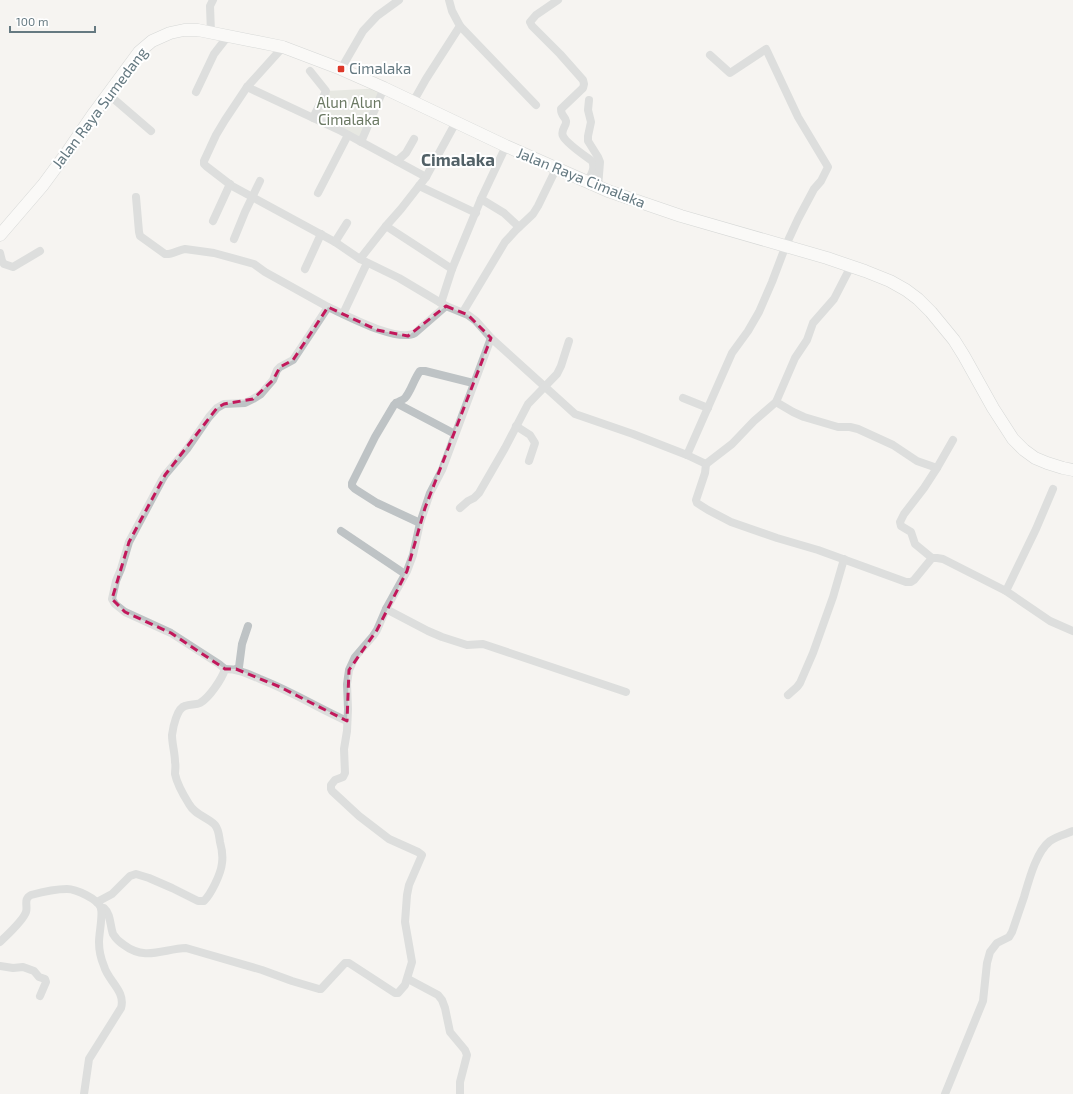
<svg xmlns="http://www.w3.org/2000/svg" width="1073" height="1094" font-family="'Exo 2',sans-serif">
  <rect width="100%" height="100%" fill="#f5f4f1"/>
  <!-- green -->
  <path fill="#d5dad0" d="M384,88L361,142L313,118L326,91Z"/>
  <g fill="none" stroke-linecap="round" stroke-linejoin="round">
    <!-- highway casing -->
    <g stroke="#b1b6b8" stroke-width="13">
      <path id="highway" d="M0,235L43,185L68,151L94,113L139,52L152,41L170,33L184,30H198L283,47L341,69L384,88L506,146L608,191L681,216L827,258L865,271L890,281L906,290L918,299L931,312L954,340L964,356L993,408L1013,439L1024,450L1035,458L1047,463L1063,468L1073,470"/>
    </g>
    <!-- minor -->
    <g stroke="#bec3c5" stroke-width="8">
      <path d="M558,0L536,15L530,22L532,26L560,54L583,80L584,84L583,88L561,109C561,116 565,116 566,121C567,126 560,130 563,136C566,143 585,156 592,161C596,169 590,176 587,183"/>
      <path d="M460,26L536,105"/>
      <path d="M211,33L210,6L213,0"/>
      <path d="M283,47L247,87L225,120L216,135L204,161V164L206,166L232,186L335,242L360,259L399,278L446,306L468,315L476,321L491,338L575,414L633,434L687,455L706,464"/>
      <path d="M341,69L363,31L377,16L399,0"/>
      <path d="M310,71L326,91L313,118"/>
      <path d="M247,87L341,131L426,177"/>
      <path d="M196,92L214,54L228,36"/>
      <path d="M108,94L151,131"/>
      <path d="M589,100L588,110L591,122L588,136V141L598,157L600,162L598,187"/>
      <path d="M413,102L426,79L460,26L452,11L449,0"/>
      <path d="M361,142L384,88"/>
      <path d="M397,161L406,153L414,139"/>
      <path d="M419,186L476,213"/>
      <path d="M318,193L348,135"/>
      <path d="M136,197L139,232L140,236L165,254C172,255 178,250 185,249L214,253L254,264L265,272L328,307"/>
      <path d="M481,199L504,213L519,227"/>
      <path d="M213,221L230,184"/>
      <path d="M234,239L245,212L260,181"/>
      <path d="M335,242L347,223"/>
      <path d="M0,253L2,261L4,264L13,267L40,251"/>
      <path d="M360,259L386,226"/>
      <path d="M305,269L321,234"/>
      <path d="M452,269L386,226L401,209L426,177L456,122"/>
      <path d="M441,303L452,269L481,199L506,146"/>
      <path d="M463,312L505,242L516,230L533,214L538,206L556,169"/>
      <path d="M343,314L367,263"/>
      <path d="M683,398L708,408"/>
      <path d="M776,402L793,412L804,417L838,427H850L858,429L893,445L917,461L937,468"/>
      <path d="M396,403L455,434"/>
      <path d="M516,426L530,435L535,443L529,461"/>
      <path d="M687,455L732,353L748,331L759,312L772,282L786,245L798,219L814,189L821,181L828,167L798,117L766,49L730,73L710,55"/>
      <path d="M706,464L705,473L696,500L697,503L708,510L731,522L777,538L818,550L906,582H911L914,580L932,558H937L943,559L1006,591L1050,621L1073,631"/>
      <path d="M706,464L732,444L754,421L776,402L795,358L807,340L813,323L834,299L851,266"/>
      <path d="M460,508L468,501L474,498L479,493L505,448L528,404L557,374L561,366L569,341"/>
      <path d="M420,523L377,503L355,489L352,486V483L375,437L394,405C397,401 402,401 405,398C411,391 414,379 420,371H425L473,383"/>
      <path d="M341,531L405,574"/>
      <path d="M932,558L915,544L911,532L901,526L900,522L904,514L924,488L937,468L953,440"/>
      <path d="M1006,591L1036,529L1053,489"/>
      <path d="M386,609L428,631L442,637L467,645L483,644L626,692"/>
      <path d="M225,669C239,669 248,674 260,679C291,691 318,708 347,721"/>
      <path d="M236,669L239,667L242,644L248,626"/>
      <path d="M788,695L797,687L800,683L813,653L833,597L844,559"/>
      <path d="M97,902L112,894L130,876L136,874L149,878L172,888L198,901H204C211,894 221,874 222,863C223,856 222,849 220,842C219,836 219,830 215,825C207,817 195,815 189,804C184,796 177,784 175,774C175,770 176,766 175,762C175,753 172,744 172,735C173,727 177,708 185,706C190,704 196,705 200,703C209,698 222,679 225,669L219,664L171,633L125,612L115,604L112,599L116,581L121,569L129,542L162,480L165,475L187,449L209,417L217,408L224,404L245,403L253,399L261,394L273,380L277,370L280,367L293,360L328,307C346,315 397,343 415,333L446,306"/>
      <path d="M101,908H104C111,914 110,926 113,934C116,939 119,942 124,945C145,961 163,949 186,948L262,970L292,981L319,989H321L345,963H349L395,993H398L405,985L412,962L405,922L407,895L409,885L422,855L418,852L389,839L359,816L332,791L331,789V785L335,780L343,777L345,773L344,749L347,731L348,709L347,684L349,670L355,657L373,636L377,630L386,609L407,571L413,555L420,523L430,493L442,470L491,338"/>
      <path d="M0,942C7,935 23,921 26,912C28,906 23,899 31,895C42,892 56,889 67,889C76,889 98,899 101,908C103,916 99,933 99,942C99,950 101,959 104,966C108,981 126,991 121,1008L89,1059L84,1094"/>
      <path d="M0,966L13,968L23,967L34,971L39,977L45,979L46,982L40,996"/>
      <path d="M408,979L438,995L442,1000L445,1008L450,1032L465,1050L467,1055L460,1082V1094"/>
      <path d="M945,1094L983,1001L987,963L990,952L997,943L1009,937L1012,932C1016,920 1020,909 1024,897C1029,880 1036,852 1050,841C1057,836 1066,834 1073,831"/>
    </g>
    <!-- highway -->
    <use href="#highway" stroke="#fff" stroke-width="12"/>
  </g>
  <!-- marked area -->
  <path d="M0 0H1073V1094H0ZM446,306L468,315L491,338L425,508L407,571L377,630L349,670L347,721L280,687L236,669H225L171,633L125,612L112,599L129,542L165,475L217,408L224,404L253,399L273,380L280,367L293,360L328,307L377,330L408,336Z" fill="#f5f4f1" fill-opacity=".55" fill-rule="evenodd"/>
  <path fill="none" stroke="#c2185b" stroke-width="3" stroke-dasharray="8 5" stroke-linejoin="round" d="M446,306L468,315L491,338L425,508L407,571L377,630L349,670L347,721L280,687L236,669H225L171,633L125,612L112,599L129,542L165,475L217,408L224,404L253,399L273,380L280,367L293,360L328,307L377,330L408,336Z"/>
  <!-- markers -->
  <rect fill="#dd3829" stroke="#fff" stroke-width="1.5" x="337" y="65" width="8" height="8" rx="2"/>
  <g text-anchor="middle" stroke-width="4" stroke-linejoin="round" paint-order="stroke">
    <!-- poi labels -->
    <g font-size="15" fill="#657981" stroke="#fff" text-anchor="start">
      <text x="349" y="74">Cimalaka</text>
    </g>
    <!-- park labels -->
    <g font-size="15" fill="#6b7963" stroke="#fff">
      <text x="349" y="108">Alun Alun<tspan x="349" dy="17">Cimalaka</tspan></text>
    </g>
    <!-- street labels -->
    <g font-size="15" fill="#657981" stroke="#fff">
      <text transform="translate(100 108) rotate(-53)" y="5">Jalan Raya Sumedang</text>
      <text transform="translate(581 178) rotate(22)" y="5">Jalan Raya Cimalaka</text>
    </g>
    <!-- quarter labels -->
    <g font-size="17" font-weight="bold" fill="#526167" stroke="#fff">
      <text x="458" y="166">Cimalaka</text>
    </g>
  </g>
  <!-- scale -->
  <path d="M10 26v6h85v-6" fill="none" stroke="#657981" stroke-width="2"/>
  <text x="16" y="26" font-size="12" fill="#657981" stroke="#ffffff" stroke-width="3" paint-order="stroke">100 m</text>
</svg>
